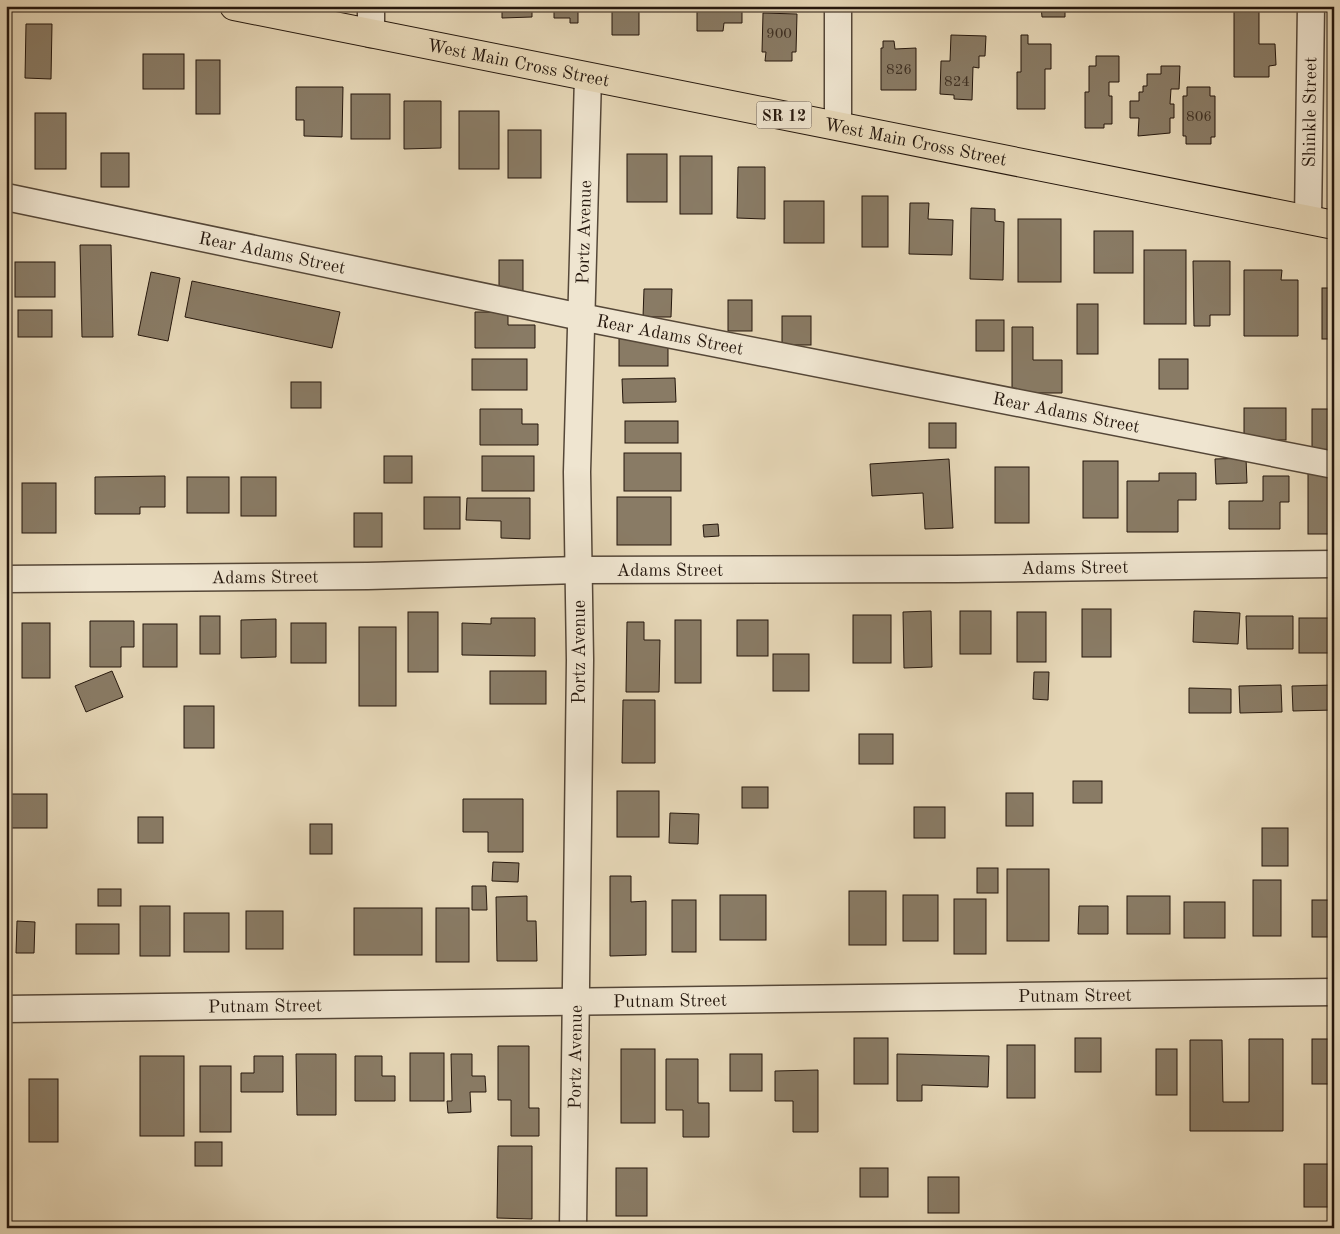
<svg xmlns="http://www.w3.org/2000/svg" width="1340" height="1234" font-family="'Old Standard TT',serif">
  <rect width="100%" height="100%" fill="#e6d7b7"/>
  <filter id="stains"><feTurbulence type="fractalNoise" baseFrequency=".004" numOctaves="4"/><feColorMatrix values="0 0 0 0 .2 0 0 0 0 .09 0 0 0 0 .02 0 0 0 .5 -.17"/></filter>
  <radialGradient id="worn" r=".72"><stop offset=".6" stop-color="#630" stop-opacity="0"/><stop offset="1" stop-color="#630" stop-opacity=".3"/></radialGradient>
  <!-- building -->
  <g fill="#897b65" stroke="#25170d">
    <path d="M502,6H532V17L502,18Z"/>
    <rect x="535" y="6" width="8" height="5"/>
    <path d="M547,6H583V11H578V23H570V18H554V9L547,10Z"/>
    <path d="M612,6H647V10H639V35H612Z"/>
    <path d="M697,6H742V23H724L723,31H697Z"/>
    <path d="M1041,6H1065V17H1042Z"/>
    <path d="M1234,6H1259V44H1275L1276,65L1269,66V77H1234Z"/>
    <path d="M763,13L797,14L796,52H792V61H765L766,52H762Z"/>
    <path d="M26,24H52L51,79L25,78Z"/>
    <path d="M951,35L986,36L985,56H979V68L973,67L972,100L954,99V95L940,94L941,61H950Z"/>
    <path d="M1021,35H1028V44H1051V69H1045V109H1017V72H1021Z"/>
    <path d="M883,41H894L895,49L916,48V90H881V48H883Z"/>
    <rect x="143" y="54" width="41" height="35"/>
    <path d="M1096,56H1119V82H1109V96H1112V124H1104V128H1085V92H1089V66H1096Z"/>
    <rect x="196" y="60" width="24" height="54"/>
    <path d="M1161,66H1180L1179,89H1171L1170,104H1174V118H1170V133L1138,136L1139,118H1130V101H1139V92H1143V86H1147V74H1161Z"/>
    <path d="M296,87H343L342,137L304,136V120H296Z"/>
    <path d="M1187,87H1210V96H1215V137H1211V144H1186V136H1183V96H1187Z"/>
    <rect x="351" y="94" width="39" height="45"/>
    <path d="M404,101H441V148L404,149Z"/>
    <rect x="459" y="111" width="40" height="58"/>
    <rect x="35" y="113" width="31" height="56"/>
    <rect x="508" y="130" width="33" height="48"/>
    <rect x="101" y="153" width="28" height="34"/>
    <rect x="627" y="154" width="40" height="48"/>
    <rect x="680" y="156" width="32" height="58"/>
    <path d="M738,167H765V219L737,218Z"/>
    <rect x="862" y="196" width="26" height="51"/>
    <rect x="784" y="201" width="40" height="42"/>
    <path d="M910,203H929L928,219L953,220L952,255L909,254Z"/>
    <path d="M971,208L995,209V221L1004,222L1003,280L970,279Z"/>
    <rect x="1018" y="219" width="43" height="63"/>
    <rect x="1094" y="231" width="39" height="42"/>
    <path d="M80,245H111L113,337H82Z"/>
    <rect x="1144" y="250" width="42" height="74"/>
    <rect x="499" y="260" width="24" height="31"/>
    <path d="M1193,261H1230V315H1210V326H1194Z"/>
    <rect x="15" y="262" width="40" height="35"/>
    <path d="M1244,270H1282L1281,280H1298V336H1244Z"/>
    <path d="M151,272L180,278L168,341L138,335Z"/>
    <path d="M192,281L340,312L332,348L185,317Z"/>
    <rect x="1322" y="288" width="12" height="51"/>
    <path d="M644,289H672L671,317H643Z"/>
    <rect x="728" y="300" width="24" height="31"/>
    <rect x="1077" y="304" width="21" height="50"/>
    <rect x="18" y="310" width="34" height="27"/>
    <path d="M475,312H508V325H535V348H475Z"/>
    <rect x="782" y="316" width="29" height="29"/>
    <rect x="976" y="320" width="28" height="31"/>
    <path d="M1012,327H1033V360H1062V393H1012Z"/>
    <rect x="619" y="337" width="49" height="29"/>
    <rect x="472" y="359" width="55" height="31"/>
    <rect x="1159" y="359" width="29" height="30"/>
    <path d="M675,378L676,402L623,403L622,379Z"/>
    <rect x="291" y="382" width="30" height="26"/>
    <rect x="1244" y="408" width="42" height="32"/>
    <path d="M480,409H522V424H538V445H480Z"/>
    <rect x="1312" y="409" width="22" height="46"/>
    <rect x="625" y="421" width="53" height="22"/>
    <rect x="929" y="423" width="27" height="25"/>
    <rect x="624" y="453" width="57" height="38"/>
    <rect x="384" y="456" width="28" height="27"/>
    <rect x="482" y="456" width="52" height="35"/>
    <path d="M1246,458L1247,483L1216,484L1215,459Z"/>
    <path d="M949,459L953,528L925,529L923,493L872,496L870,464Z"/>
    <rect x="1083" y="461" width="35" height="57"/>
    <rect x="995" y="467" width="34" height="56"/>
    <path d="M1159,473H1196V500H1178V532H1127V481H1159Z"/>
    <rect x="1308" y="473" width="26" height="61"/>
    <path d="M165,476V507H140V514H95V477Z"/>
    <path d="M1263,476H1289V502H1280V529H1229V501H1263Z"/>
    <rect x="187" y="477" width="42" height="36"/>
    <rect x="241" y="477" width="35" height="39"/>
    <rect x="22" y="483" width="34" height="50"/>
    <rect x="424" y="497" width="36" height="32"/>
    <rect x="617" y="497" width="54" height="48"/>
    <path d="M467,498H530V539L501,538V521L466,520Z"/>
    <rect x="354" y="513" width="28" height="34"/>
    <path d="M718,524L719,536L704,537L703,525Z"/>
    <rect x="1082" y="609" width="29" height="48"/>
    <path d="M931,611L932,667L904,668L903,612Z"/>
    <rect x="960" y="611" width="31" height="43"/>
    <path d="M1194,611L1240,613L1238,644L1193,642Z"/>
    <rect x="408" y="612" width="30" height="60"/>
    <rect x="1017" y="612" width="29" height="50"/>
    <rect x="853" y="615" width="38" height="48"/>
    <rect x="200" y="616" width="20" height="38"/>
    <path d="M1246,616H1293V649H1247Z"/>
    <path d="M491,618H535V656L462,655V623L491,624Z"/>
    <rect x="1299" y="618" width="35" height="35"/>
    <path d="M276,619V657L241,658V620Z"/>
    <rect x="675" y="620" width="26" height="63"/>
    <rect x="737" y="620" width="31" height="36"/>
    <path d="M90,621H134V647H121V667H90Z"/>
    <path d="M627,622H644V640H660L659,692H626Z"/>
    <rect x="22" y="623" width="28" height="55"/>
    <rect x="291" y="623" width="35" height="40"/>
    <rect x="143" y="624" width="34" height="43"/>
    <rect x="359" y="627" width="37" height="79"/>
    <rect x="773" y="654" width="36" height="37"/>
    <path d="M112,671L123,697L86,712L75,686Z"/>
    <rect x="490" y="671" width="56" height="33"/>
    <path d="M1034,672H1049L1048,700L1033,699Z"/>
    <path d="M1281,685L1282,712L1240,713L1239,686Z"/>
    <path d="M1334,685V710L1293,711L1292,686Z"/>
    <path d="M1189,688L1231,689V713H1189Z"/>
    <rect x="6" y="693" width="5" height="29"/>
    <path d="M623,700H655V763H622Z"/>
    <rect x="184" y="706" width="30" height="42"/>
    <rect x="859" y="734" width="34" height="30"/>
    <rect x="1073" y="781" width="29" height="22"/>
    <rect x="742" y="787" width="26" height="21"/>
    <rect x="617" y="791" width="42" height="46"/>
    <rect x="1006" y="793" width="27" height="33"/>
    <rect x="6" y="794" width="41" height="34"/>
    <path d="M463,799H523V852H488V832H463Z"/>
    <rect x="914" y="807" width="31" height="31"/>
    <path d="M670,813L699,814L698,844L669,843Z"/>
    <rect x="138" y="817" width="25" height="26"/>
    <rect x="310" y="824" width="22" height="30"/>
    <rect x="1262" y="828" width="26" height="38"/>
    <path d="M493,862L519,863L518,882L492,881Z"/>
    <rect x="977" y="868" width="21" height="25"/>
    <rect x="1007" y="869" width="42" height="72"/>
    <path d="M610,876H631V902L646,901V955L610,956Z"/>
    <rect x="1253" y="880" width="28" height="56"/>
    <path d="M472,886H486L487,910H472Z"/>
    <rect x="98" y="889" width="23" height="17"/>
    <rect x="849" y="891" width="37" height="54"/>
    <rect x="720" y="895" width="46" height="45"/>
    <rect x="903" y="895" width="35" height="46"/>
    <path d="M527,896V921H536L537,961H497L496,897Z"/>
    <rect x="1127" y="896" width="43" height="38"/>
    <rect x="954" y="899" width="32" height="55"/>
    <rect x="672" y="900" width="24" height="52"/>
    <rect x="1312" y="900" width="20" height="37"/>
    <rect x="1184" y="902" width="41" height="36"/>
    <rect x="140" y="906" width="30" height="50"/>
    <path d="M1079,906H1108V934H1078Z"/>
    <rect x="354" y="908" width="68" height="47"/>
    <rect x="436" y="908" width="33" height="54"/>
    <rect x="246" y="911" width="37" height="38"/>
    <rect x="184" y="913" width="45" height="39"/>
    <path d="M17,921L35,922L34,953H16Z"/>
    <path d="M6,923H8L9,956H6Z"/>
    <rect x="76" y="924" width="43" height="30"/>
    <rect x="854" y="1038" width="34" height="46"/>
    <rect x="1075" y="1038" width="26" height="34"/>
    <path d="M1249,1039H1283V1131H1190V1040H1222L1223,1102H1249Z"/>
    <rect x="1312" y="1039" width="22" height="45"/>
    <rect x="1007" y="1045" width="28" height="53"/>
    <path d="M498,1046H529V1108H539V1136H511V1100H498Z"/>
    <rect x="621" y="1049" width="34" height="74"/>
    <rect x="1156" y="1049" width="21" height="46"/>
    <rect x="410" y="1053" width="34" height="48"/>
    <path d="M296,1054H336V1115H297Z"/>
    <path d="M451,1054H472V1076H485L486,1092H470L471,1112L448,1113L447,1101H452Z"/>
    <rect x="730" y="1054" width="32" height="37"/>
    <path d="M897,1054L989,1056L988,1087L922,1085V1101H897Z"/>
    <rect x="140" y="1056" width="44" height="80"/>
    <path d="M254,1056H283V1092H241V1073H254Z"/>
    <path d="M355,1056H382V1076H395V1101H355Z"/>
    <path d="M666,1059H698V1103H709V1137H683V1110H666Z"/>
    <rect x="200" y="1066" width="31" height="66"/>
    <path d="M818,1070V1132H793V1101H775V1071Z"/>
    <rect x="29" y="1079" width="29" height="63"/>
    <rect x="195" y="1142" width="27" height="24"/>
    <path d="M498,1146H532V1219L497,1218Z"/>
    <rect x="1304" y="1164" width="27" height="43"/>
    <rect x="616" y="1168" width="31" height="48"/>
    <rect x="860" y="1168" width="28" height="29"/>
    <rect x="928" y="1177" width="31" height="36"/>
  </g>
  <g fill="none" stroke-linecap="round" stroke-linejoin="round">
    <!-- minor casing -->
    <g stroke="#554738" stroke-width="29">
      <g id="minor">
        <path d="M371,6V34"/>
        <path d="M838,126V6"/>
        <path id="s1" d="M6,197L581,317L1334,465"/>
        <path id="s2" d="M1308,220L1311,6"/>
        <path id="s3" d="M6,579L368,576L579,570L956,569L1334,564"/>
        <path id="s4" d="M6,1009L1334,992"/>
        <path id="s5" d="M573,1228L580,660L577,472L588,77"/>
      </g>
    </g>
    <!-- highway casing -->
    <g stroke="#25170d" stroke-width="30">
      <g id="highway">
        <path id="s6" d="M234,6L1334,225"/>
      </g>
    </g>
    <!-- minor -->
    <use href="#minor" stroke="#efe5d0" stroke-width="26"/>
    <!-- highway -->
    <use href="#highway" stroke="#e6d7b7" stroke-width="28"/>
  </g>
  <g text-anchor="middle" stroke-width="5" stroke-linejoin="round" paint-order="stroke">
    <!-- number labels -->
    <g font-size="15" fill="#3e3023">
      <text x="779" y="38">900</text>
      <text x="899" y="74">826</text>
      <text x="957" y="86">824</text>
      <text x="1199" y="121">806</text>
    </g>
    <!-- shield labels -->
    <rect fill="#efe5d0" stroke="#625548" stroke-width="1" x="756.5" y="101.5" width="55" height="27" rx="4"/>
    <g font-size="16" font-weight="bold" fill="#25170d">
      <text x="784" y="121">SR 12</text>
    </g>
    <!-- street labels -->
    <g font-size="18" fill="#25170d" stroke="#efe5d0">
      <text dy="6" stroke="none"><textPath href="#s6" startOffset="290">West Main Cross Street</textPath></text>
      <text dy="6" stroke="none"><textPath href="#s2" startOffset="108">Shinkle Street</textPath></text>
      <text dy="6" stroke="none"><textPath href="#s6" startOffset="695">West Main Cross Street</textPath></text>
      <text dy="6" stroke="none"><textPath href="#s5" startOffset="996">Portz Avenue</textPath></text>
      <text dy="6" stroke="none"><textPath href="#s1" startOffset="272">Rear Adams Street</textPath></text>
      <text dy="6" stroke="none"><textPath href="#s1" startOffset="678">Rear Adams Street</textPath></text>
      <text dy="6" stroke="none"><textPath href="#s1" startOffset="1082">Rear Adams Street</textPath></text>
      <text dy="6" stroke="none"><textPath href="#s3" startOffset="1069">Adams Street</textPath></text>
      <text dy="6" stroke="none"><textPath href="#s3" startOffset="664">Adams Street</textPath></text>
      <text dy="6" stroke="none"><textPath href="#s3" startOffset="259">Adams Street</textPath></text>
      <text transform="translate(579 652) rotate(-90)" y="6">Portz Avenue</text>
      <text dy="6" stroke="none"><textPath href="#s4" startOffset="1069">Putnam Street</textPath></text>
      <text dy="6" stroke="none"><textPath href="#s4" startOffset="664">Putnam Street</textPath></text>
      <text dy="6" stroke="none"><textPath href="#s4" startOffset="259">Putnam Street</textPath></text>
      <text dy="6" stroke="none"><textPath href="#s5" startOffset="171">Portz Avenue</textPath></text>
    </g>
  </g>
  <!-- margin -->
  <rect width="1340" height="1234" fill="none" stroke="#e6d7b7" stroke-width="25"/>
  <rect x="8" y="8" width="1325" height="1219" fill="none" stroke="#25170d" stroke-width="2.5"/>
  <rect x="12" y="12" width="1315" height="1209" fill="none" stroke="#25170d"/>
  <rect width="100%" height="100%" filter="url(#stains)"/>
  <rect width="100%" height="100%" fill="url(#worn)"/>
</svg>
